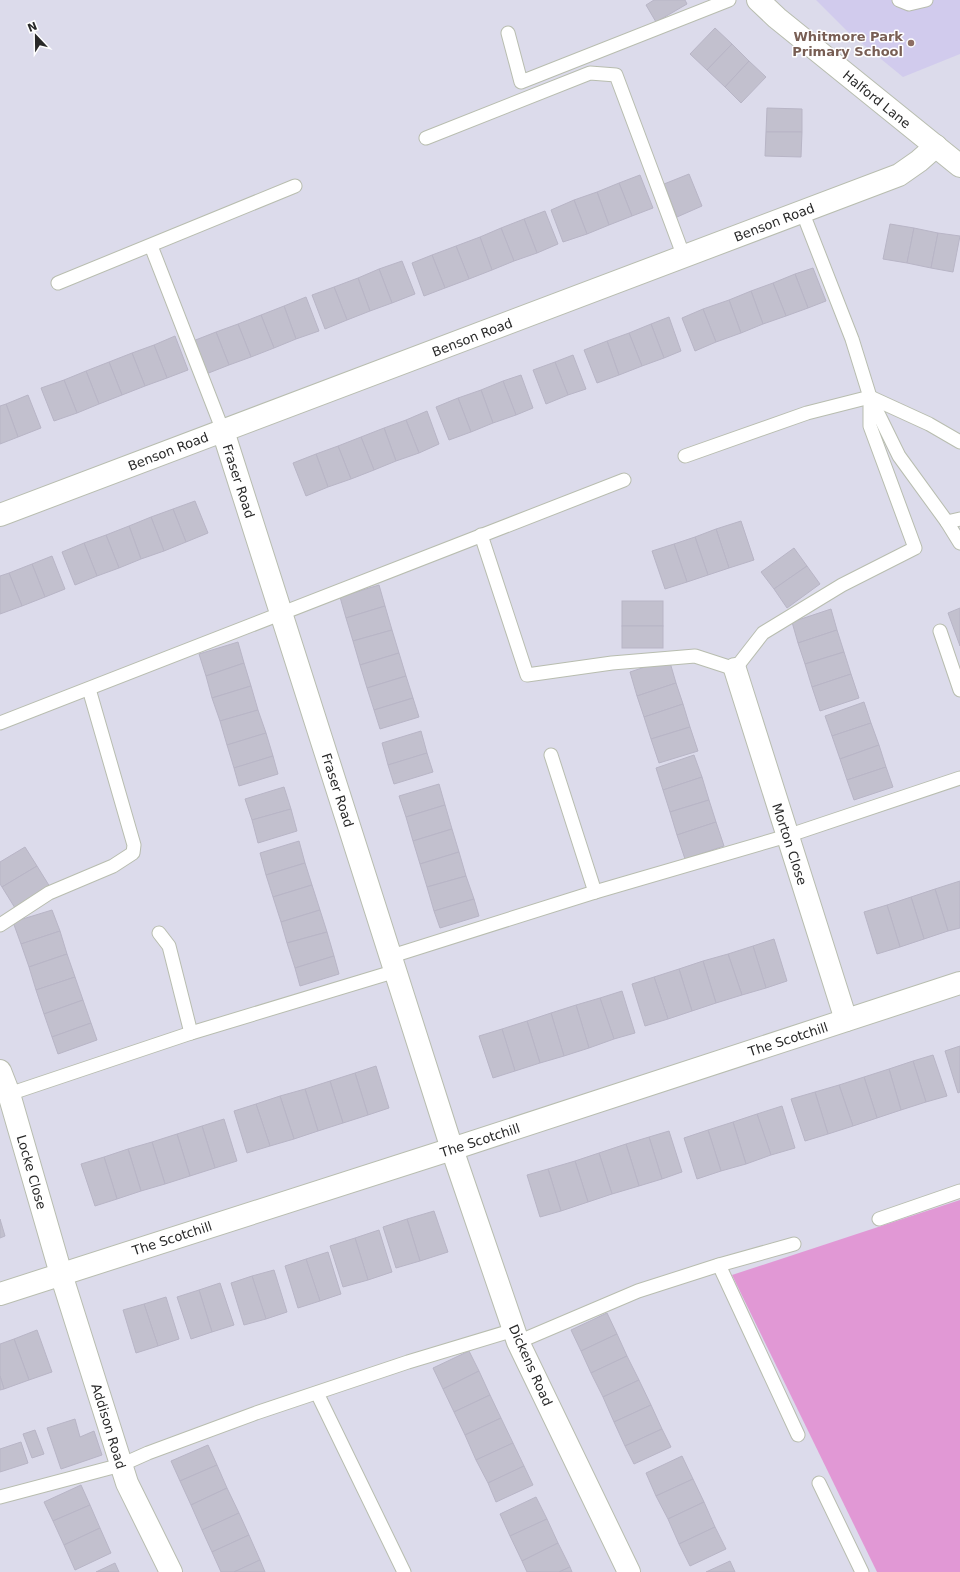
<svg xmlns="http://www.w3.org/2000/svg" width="960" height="1572" font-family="'DejaVu Sans',sans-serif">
  <rect width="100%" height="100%" fill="#dcdbeb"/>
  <!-- education -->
  <path fill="#d1cbed" d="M816,0H960V54L903,77L848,32Z"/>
  <!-- green -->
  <path fill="#e198d5" d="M960,1200V1572H877L732,1275Z"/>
  <!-- building -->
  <g fill="#c2c0ce" stroke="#b8b5c6">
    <path d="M654,0H685L687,4L656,22L646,5Z"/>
    <path d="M715,28L732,44L707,70L690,54Z"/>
    <path d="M732,44L749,61L725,87L707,70Z"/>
    <path d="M749,61L766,77L741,103L725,87Z"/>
    <path d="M767,108L802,109V132H766Z"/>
    <path d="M766,132H802L801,157L765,156Z"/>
    <path d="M689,174L702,206L677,217L664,184Z"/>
    <path d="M640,175L653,208L632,216L619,183Z"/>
    <path d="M619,183L632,216L609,225L597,192Z"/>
    <path d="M597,192L609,225L587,234L574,200Z"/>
    <path d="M574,200L587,234L563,242L551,210Z"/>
    <path d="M545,211L558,244L537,253L524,219Z"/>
    <path d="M524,219L537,253L514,261L501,228Z"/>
    <path d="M890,224L914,228L907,263L883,259Z"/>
    <path d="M501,228L514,261L492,270L480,237Z"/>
    <path d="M914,228L938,233L931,268L907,263Z"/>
    <path d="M938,233L960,236L953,272L931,268Z"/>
    <path d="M480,237L492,270L469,279L456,246Z"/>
    <path d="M456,246L469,279L445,288L432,255Z"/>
    <path d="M432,255L445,288L424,296L412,263Z"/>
    <path d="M402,261L415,294L392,303L379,269Z"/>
    <path d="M813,268L826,301L808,308L795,274Z"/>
    <path d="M379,269L392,303L370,311L358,278Z"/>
    <path d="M795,274L808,308L786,316L773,283Z"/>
    <path d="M358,278L370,311L347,320L334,287Z"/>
    <path d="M773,283L786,316L763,324L751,291Z"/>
    <path d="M334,287L347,320L325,329L312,295Z"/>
    <path d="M751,291L763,324L741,333L729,300Z"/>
    <path d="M306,297L319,331L296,339L284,306Z"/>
    <path d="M729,300L741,333L716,342L703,309Z"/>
    <path d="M284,306L296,339L274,348L261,315Z"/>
    <path d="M703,309L716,342L695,351L682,318Z"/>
    <path d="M261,315L274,348L251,357L238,324Z"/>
    <path d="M669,317L681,351L664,358L651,324Z"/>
    <path d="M238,324L251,357L229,365L216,332Z"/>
    <path d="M651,324L664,358L642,366L629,333Z"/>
    <path d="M216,332L229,365L206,374L193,341Z"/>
    <path d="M629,333L642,366L619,375L607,341Z"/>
    <path d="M175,336L188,370L167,378L154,345Z"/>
    <path d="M607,341L619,375L597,383L584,350Z"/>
    <path d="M154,345L167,378L145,386L132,353Z"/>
    <path d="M132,353L145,386L122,395L109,362Z"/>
    <path d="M573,355L586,389L568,395L555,362Z"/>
    <path d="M109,362L122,395L99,404L86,371Z"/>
    <path d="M555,362L568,395L546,404L533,370Z"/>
    <path d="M86,371L99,404L77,413L64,380Z"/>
    <path d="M521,375L533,408L516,415L503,381Z"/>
    <path d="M64,380L77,413L54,421L41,388Z"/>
    <path d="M503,381L516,415L493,423L481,390Z"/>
    <path d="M481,390L493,423L471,432L458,398Z"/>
    <path d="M28,395L41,428L18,437L6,404Z"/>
    <path d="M458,398L471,432L449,440L436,407Z"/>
    <path d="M6,404L18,437L0,444V406Z"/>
    <path d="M427,411L439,444L419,453L406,420Z"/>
    <path d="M406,420L419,453L396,461L384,428Z"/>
    <path d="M384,428L396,461L374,470L361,437Z"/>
    <path d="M361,437L374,470L351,479L338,446Z"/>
    <path d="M338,446L351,479L328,487L316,454Z"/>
    <path d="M316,454L328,487L306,496L293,463Z"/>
    <path d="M195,501L208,533L186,542L173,509Z"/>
    <path d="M173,509L186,542L164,551L151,517Z"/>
    <path d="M151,517L164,551L141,559L129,526Z"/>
    <path d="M741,521L754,560L729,568L716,529Z"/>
    <path d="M129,526L141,559L119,568L106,535Z"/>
    <path d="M716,529L729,568L708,575L695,537Z"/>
    <path d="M106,535L119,568L97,576L84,543Z"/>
    <path d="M695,537L708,575L687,582L674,544Z"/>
    <path d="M84,543L97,576L75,585L62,552Z"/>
    <path d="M674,544L687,582L665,589L652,551Z"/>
    <path d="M794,548L807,566L774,589L761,572Z"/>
    <path d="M52,556L65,589L45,597L32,564Z"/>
    <path d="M32,564L45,597L22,606L9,573Z"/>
    <path d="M807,566L820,584L787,608L774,589Z"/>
    <path d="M9,573L22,606L0,614V576Z"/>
    <path d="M379,585L385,606L346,618L340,597Z"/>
    <rect x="622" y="601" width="41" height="25"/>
    <path d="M385,606L392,630L353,641L346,618Z"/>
    <path d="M960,608V646L948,613Z"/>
    <path d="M831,609L837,630L798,643L792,622Z"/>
    <rect x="622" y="626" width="41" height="22"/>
    <path d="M392,630L399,653L360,665L353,641Z"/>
    <path d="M837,630L844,652L805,664L798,643Z"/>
    <path d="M238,642L244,663L206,676L199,654Z"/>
    <path d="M844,652L851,674L812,687L805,664Z"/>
    <path d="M399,653L406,676L367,688L360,665Z"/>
    <path d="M669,659L676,683L637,696L630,672Z"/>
    <path d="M244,663L251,686L212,698L206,676Z"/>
    <path d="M851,674L859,698L820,711L812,687Z"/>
    <path d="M406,676L413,698L374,710L367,688Z"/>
    <path d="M676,683L683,704L644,717L637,696Z"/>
    <path d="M251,686L258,710L220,721L212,698Z"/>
    <path d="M413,698L419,717L380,729L374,710Z"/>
    <path d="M864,702L871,723L832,736L825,716Z"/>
    <path d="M683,704L690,727L651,739L644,717Z"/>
    <path d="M258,710L266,733L227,745L220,721Z"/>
    <path d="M871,723L879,745L840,759L832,736Z"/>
    <path d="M690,727L698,751L659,763L651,739Z"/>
    <path d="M421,731L427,753L388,765L382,743Z"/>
    <path d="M266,733L273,756L234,768L227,745Z"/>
    <path d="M879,745L886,767L847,780L840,759Z"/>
    <path d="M427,753L433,772L394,784L388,765Z"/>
    <path d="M694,755L702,777L663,790L656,768Z"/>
    <path d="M273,756L278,774L239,786L234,768Z"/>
    <path d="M886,767L893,787L854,800L847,780Z"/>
    <path d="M702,777L709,800L670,812L663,790Z"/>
    <path d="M439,784L445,805L406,817L399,796Z"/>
    <path d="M284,787L291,809L252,820L245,799Z"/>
    <path d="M709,800L716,822L677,835L670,812Z"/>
    <path d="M445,805L452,829L413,841L406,817Z"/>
    <path d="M291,809L297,831L258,843L252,820Z"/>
    <path d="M716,822L724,846L685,859L677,835Z"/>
    <path d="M452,829L459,852L420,864L413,841Z"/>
    <path d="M299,841L305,863L266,875L260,853Z"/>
    <path d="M25,847L37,866L2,887L0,884V862Z"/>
    <path d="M459,852L466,876L427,887L420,864Z"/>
    <path d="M305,863L312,885L273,897L266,875Z"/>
    <path d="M37,866L50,887L15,908L2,887Z"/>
    <path d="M466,876L474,899L434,911L427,887Z"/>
    <path d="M960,881V928L948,931L935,889Z"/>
    <path d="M312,885L320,910L281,922L273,897Z"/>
    <path d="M935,889L948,931L924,939L911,897Z"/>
    <path d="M911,897L924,939L900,947L887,905Z"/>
    <path d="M474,899L479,916L440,928L434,911Z"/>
    <path d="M887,905L900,947L877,954L864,912Z"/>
    <path d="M52,910L60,931L21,944L13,922Z"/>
    <path d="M320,910L327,932L287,943L281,922Z"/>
    <path d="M60,931L67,954L29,967L21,944Z"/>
    <path d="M327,932L334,956L295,968L287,943Z"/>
    <path d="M774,939L787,981L766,988L753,946Z"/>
    <path d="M753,946L766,988L742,995L728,954Z"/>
    <path d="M67,954L75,977L36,990L29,967Z"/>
    <path d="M728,954L742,995L716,1003L703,961Z"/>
    <path d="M334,956L339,974L300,986L295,968Z"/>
    <path d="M703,961L716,1003L692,1011L679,969Z"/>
    <path d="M679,969L692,1011L668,1019L654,977Z"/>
    <path d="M75,977L83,1000L44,1014L36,990Z"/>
    <path d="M654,977L668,1019L645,1026L632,984Z"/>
    <path d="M622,991L635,1033L614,1039L600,998Z"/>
    <path d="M600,998L614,1039L589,1048L576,1005Z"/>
    <path d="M83,1000L91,1023L52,1037L44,1014Z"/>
    <path d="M576,1005L589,1048L564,1056L551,1013Z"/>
    <path d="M551,1013L564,1056L540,1063L527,1021Z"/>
    <path d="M527,1021L540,1063L515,1071L502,1029Z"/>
    <path d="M91,1023L97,1040L58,1054L52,1037Z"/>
    <path d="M502,1029L515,1071L493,1078L479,1036Z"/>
    <path d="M960,1046V1092L958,1093L945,1051Z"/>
    <path d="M933,1055L947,1096L926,1102L913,1061Z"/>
    <path d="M913,1061L926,1102L901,1110L889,1069Z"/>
    <path d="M376,1066L389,1108L368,1115L355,1073Z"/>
    <path d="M889,1069L901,1110L877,1118L864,1077Z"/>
    <path d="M355,1073L368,1115L343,1123L330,1081Z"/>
    <path d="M864,1077L877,1118L853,1126L839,1085Z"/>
    <path d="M330,1081L343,1123L318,1131L305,1089Z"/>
    <path d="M839,1085L853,1126L828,1134L815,1092Z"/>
    <path d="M305,1089L318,1131L294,1139L280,1096Z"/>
    <path d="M815,1092L828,1134L805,1141L791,1099Z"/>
    <path d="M280,1096L294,1139L270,1146L256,1104Z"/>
    <path d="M256,1104L270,1146L247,1153L234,1111Z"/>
    <path d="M782,1106L795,1148L771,1155L757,1114Z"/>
    <path d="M757,1114L771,1155L746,1164L733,1122Z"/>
    <path d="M224,1119L237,1161L215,1168L202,1126Z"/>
    <path d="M733,1122L746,1164L721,1171L708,1130Z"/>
    <path d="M202,1126L215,1168L190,1176L177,1134Z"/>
    <path d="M708,1130L721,1171L697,1179L684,1138Z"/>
    <path d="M669,1131L682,1172L662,1179L649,1137Z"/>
    <path d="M177,1134L190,1176L165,1184L152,1142Z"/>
    <path d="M649,1137L662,1179L639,1186L626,1144Z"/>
    <path d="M152,1142L165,1184L141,1191L128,1149Z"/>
    <path d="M626,1144L639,1186L612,1194L599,1153Z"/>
    <path d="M128,1149L141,1191L117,1199L104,1157Z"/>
    <path d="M599,1153L612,1194L588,1202L575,1161Z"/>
    <path d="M104,1157L117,1199L95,1206L81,1164Z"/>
    <path d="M575,1161L588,1202L561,1211L548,1169Z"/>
    <path d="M548,1169L561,1211L540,1217L527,1175Z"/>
    <path d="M434,1211L448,1252L420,1261L407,1219Z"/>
    <path d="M0,1219L5,1236L0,1238Z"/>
    <path d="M407,1219L420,1261L396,1268L383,1227Z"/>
    <path d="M379,1230L392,1272L368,1280L355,1238Z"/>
    <path d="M355,1238L368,1280L343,1287L330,1246Z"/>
    <path d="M328,1252L341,1294L320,1301L306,1259Z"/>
    <path d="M306,1259L320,1301L298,1308L285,1266Z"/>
    <path d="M274,1270L287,1312L266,1319L252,1276Z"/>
    <path d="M252,1276L266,1319L244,1325L231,1283Z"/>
    <path d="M220,1283L234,1325L212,1332L199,1290Z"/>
    <path d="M199,1290L212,1332L191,1339L177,1297Z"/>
    <path d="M166,1297L179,1339L158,1346L144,1304Z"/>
    <path d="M144,1304L158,1346L136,1353L123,1310Z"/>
    <path d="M607,1313L617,1334L581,1351L571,1330Z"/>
    <path d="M37,1330L52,1372L29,1380L14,1339Z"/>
    <path d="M617,1334L627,1356L591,1373L581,1351Z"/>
    <path d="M14,1339L29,1380L4,1389L0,1376V1344Z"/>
    <path d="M469,1351L479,1371L443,1389L433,1368Z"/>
    <path d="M627,1356L639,1380L603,1397L591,1373Z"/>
    <path d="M479,1371L490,1395L454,1412L443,1389Z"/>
    <path d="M0,1376L4,1389L0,1390Z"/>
    <path d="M639,1380L651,1405L614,1422L603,1397Z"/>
    <path d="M490,1395L501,1418L465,1435L454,1412Z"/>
    <path d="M651,1405L662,1429L625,1446L614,1422Z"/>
    <path d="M501,1418L513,1443L476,1460L465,1435Z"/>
    <path d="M75,1419L80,1437L94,1431L102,1455L61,1469L47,1428Z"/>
    <path d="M662,1429L671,1447L634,1464L625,1446Z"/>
    <path d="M35,1430L44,1454L32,1458L23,1434Z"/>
    <path d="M21,1442L28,1463L0,1472V1449Z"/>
    <path d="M513,1443L524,1466L488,1483L476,1460Z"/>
    <path d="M208,1445L217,1465L180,1481L171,1461Z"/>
    <path d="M682,1456L693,1479L656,1496L646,1473Z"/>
    <path d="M217,1465L227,1488L191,1505L180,1481Z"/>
    <path d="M524,1466L533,1485L496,1502L488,1483Z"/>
    <path d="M693,1479L704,1502L668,1519L656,1496Z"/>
    <path d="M81,1485L90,1505L53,1521L44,1502Z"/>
    <path d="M227,1488L239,1513L202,1530L191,1505Z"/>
    <path d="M536,1497L547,1519L510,1536L500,1514Z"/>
    <path d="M704,1502L715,1527L679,1544L668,1519Z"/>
    <path d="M90,1505L100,1528L64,1545L53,1521Z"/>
    <path d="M239,1513L249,1535L212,1552L202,1530Z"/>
    <path d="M547,1519L558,1543L522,1561L510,1536Z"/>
    <path d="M715,1527L726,1549L690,1566L679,1544Z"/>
    <path d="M100,1528L111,1553L75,1570L64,1545Z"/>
    <path d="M249,1535L260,1560L234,1572H221L212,1552Z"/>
    <path d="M558,1543L570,1567L559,1572H527L522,1561Z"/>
    <path d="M260,1560L265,1572H234Z"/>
    <path d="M730,1561L735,1572H706Z"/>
    <path d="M115,1563L119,1572H96Z"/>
    <path d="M570,1567L572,1572H559Z"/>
  </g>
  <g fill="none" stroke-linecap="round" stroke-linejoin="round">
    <!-- lane casing -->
    <g stroke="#b8bdaf" stroke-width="15">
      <g id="lane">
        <path d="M899,0L909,4L926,0"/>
        <path d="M508,33L521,82L729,0"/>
        <path d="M426,138L590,73L616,75L684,257"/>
        <path d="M802,211L852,339L870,397L899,456L947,522"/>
        <path d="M151,246L223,431"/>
        <path d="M58,283L295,186"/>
        <path d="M685,456L807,413L870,397L929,424L960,442"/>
        <path d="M960,519L947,522L960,543"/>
        <path d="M481,535L527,675L612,663L695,656L735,669L763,633L842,585L915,548L870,426V397"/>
        <path d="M940,631L960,690"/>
        <path d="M0,723L624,480"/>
        <path d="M551,755L595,892"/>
        <path d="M0,925L49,893L113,866L133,853L134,845L89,689"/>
        <path d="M159,933L169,946L191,1033"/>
        <path d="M392,956L595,892L787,836L960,778"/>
        <path d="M9,1094L191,1033L396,971"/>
        <path d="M879,1219L960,1191"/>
        <path d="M719,1265L798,1435"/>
        <path d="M518,1342L638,1291L719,1265L794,1244"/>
        <path d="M317,1393L404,1572"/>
        <path d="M819,1483L862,1572"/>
        <path d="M0,1497L121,1465L148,1453L256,1413L408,1362L514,1330"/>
      </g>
    </g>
    <!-- street casing -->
    <g stroke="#b8bdaf" stroke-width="24">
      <g id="street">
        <path d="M758,0L777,18L960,166"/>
        <path d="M223,431L452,1149L518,1342L629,1572"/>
        <path d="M0,515L899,175L919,161L936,146"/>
        <path d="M735,669L846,1020"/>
        <path d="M0,1071L9,1094L61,1274L127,1483L171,1572"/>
      </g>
    </g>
    <!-- secondary casing -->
    <g stroke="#b8bdaf" stroke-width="24">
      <path id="secondary" d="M0,1294L452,1149L960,983"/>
    </g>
    <!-- lane -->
    <use href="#lane" stroke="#fff" stroke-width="13"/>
    <!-- street -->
    <use href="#street" stroke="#fff" stroke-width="22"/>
    <!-- secondary -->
    <use href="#secondary" stroke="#fff" stroke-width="22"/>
  </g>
  <!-- markers -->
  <circle fill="#8d6e63" stroke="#fff" stroke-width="1.5" cx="911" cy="43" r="4"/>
  <g text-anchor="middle" stroke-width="3" stroke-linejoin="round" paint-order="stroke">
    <!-- education labels -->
    <g font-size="13" font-weight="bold" fill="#785e54" stroke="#fff" text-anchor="end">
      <text x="903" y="41">Whitmore Park<tspan x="903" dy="15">Primary School</tspan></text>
    </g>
    <!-- street labels -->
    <g font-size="13" fill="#292929" stroke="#fff">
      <text transform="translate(877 99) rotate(39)" y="5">Halford Lane</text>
      <text transform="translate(774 222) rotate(-21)" y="5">Benson Road</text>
      <text transform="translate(472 337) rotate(-21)" y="5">Benson Road</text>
      <text transform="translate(168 451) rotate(-21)" y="5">Benson Road</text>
      <text transform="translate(239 481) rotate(72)" y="5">Fraser Road</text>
      <text transform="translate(338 790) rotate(72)" y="5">Fraser Road</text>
      <text transform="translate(790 844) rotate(72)" y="5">Morton Close</text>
      <text transform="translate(788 1039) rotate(-18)" y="5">The Scotchill</text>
      <text transform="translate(480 1140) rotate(-18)" y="5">The Scotchill</text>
      <text transform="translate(32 1172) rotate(74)" y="5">Locke Close</text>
      <text transform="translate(172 1238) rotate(-18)" y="5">The Scotchill</text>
      <text transform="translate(531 1365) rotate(66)" y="5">Dickens Road</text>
      <text transform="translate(109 1426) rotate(73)" y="5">Addison Road</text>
    </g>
  </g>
  <!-- north arrow -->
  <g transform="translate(36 36) rotate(338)" stroke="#ffffff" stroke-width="3" paint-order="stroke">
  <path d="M0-3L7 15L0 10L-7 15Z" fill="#292929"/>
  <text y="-6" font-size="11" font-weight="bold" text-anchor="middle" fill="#292929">N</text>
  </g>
</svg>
